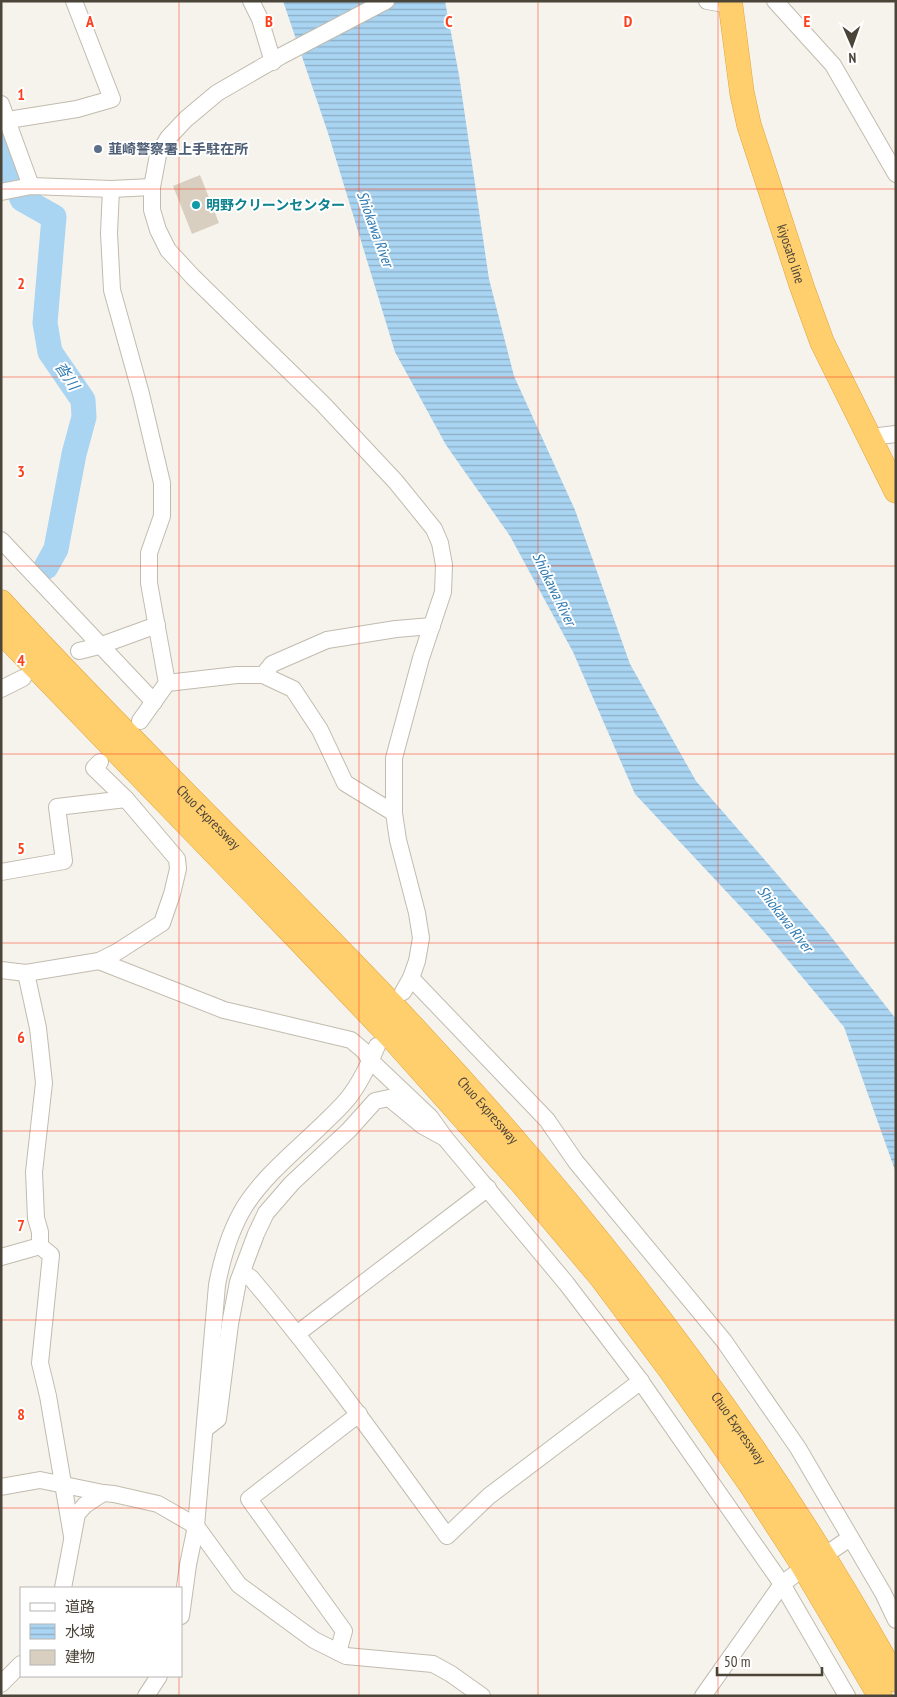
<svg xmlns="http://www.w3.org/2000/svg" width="897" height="1697" font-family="'PT Sans Narrow','Noto Sans JP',sans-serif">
  <defs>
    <pattern id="water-rules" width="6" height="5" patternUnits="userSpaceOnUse" patternTransform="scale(1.25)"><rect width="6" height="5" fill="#a9d4f2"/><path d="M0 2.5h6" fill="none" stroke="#8caec5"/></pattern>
  </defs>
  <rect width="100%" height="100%" fill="#f6f3ec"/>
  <!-- water -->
  <path fill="url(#water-rules)" d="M283,1H445L459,75L489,279L514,376L575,510L630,664L696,781L825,929L896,1019V1173L844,1027L767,935L635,794L573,652L510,536L446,445L395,352L328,133Z"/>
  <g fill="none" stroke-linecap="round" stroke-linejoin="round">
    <!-- river -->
    <path stroke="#a9d4f2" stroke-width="25" d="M1,141L22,199L54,217L45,323L50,352L83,400L84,417L74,454L56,549L46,567"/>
  </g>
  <!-- building -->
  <path fill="#d8cfc1" d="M200,175L219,223L192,234L173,186Z"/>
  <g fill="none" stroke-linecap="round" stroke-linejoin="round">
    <!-- minor casing -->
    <g stroke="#c2bbae" stroke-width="18">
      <g id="minor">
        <path d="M251,1L260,19L273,62"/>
        <path d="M386,1L281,56L217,93L186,119L168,138L158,155L152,187V210L158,230L168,250L193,277L323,404L396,482L434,529L440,543L444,565L443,592L421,658L394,758V813L398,840L417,913L421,938L417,961L411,978L403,992"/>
        <path d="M707,1L730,5"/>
        <path d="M775,1L833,65L896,174"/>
        <path d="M1,104L31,186"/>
        <path d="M8,120L77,109L112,99L74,1"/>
        <path d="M111,189L109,233L112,290L141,394L162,483V516L149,553V583L167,683L140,721"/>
        <path d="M1,192L31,186L111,189L152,187"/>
        <path d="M870,437L896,434"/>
        <path d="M1,540L154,702"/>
        <path d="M79,651L99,646L157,625"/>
        <path d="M263,675L272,664L327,640L396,629L432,626"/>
        <path d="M167,683L237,675H263L293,689L320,730L345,783L394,813"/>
        <path d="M1,689L23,678"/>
        <path d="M1,872L64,861L57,807L126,799L94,768L100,762"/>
        <path d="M99,961L224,1010L351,1040L364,1051L371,1061L430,1117L445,1138L566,1283L637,1376L782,1584L847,1696"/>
        <path d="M1,970L26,973L99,961L117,952L162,923L172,894L178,869L177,859L126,799"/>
        <path d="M26,973L38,1028L44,1083L34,1172L36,1218L40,1232V1246L51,1255L40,1363L48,1396L72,1536"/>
        <path d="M411,978L547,1120L576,1162L724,1341L798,1448L883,1593L896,1620"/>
        <path d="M1,1257L40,1246"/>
        <path d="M242,1272L251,1278C321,1361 384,1449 447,1536L489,1496L641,1381"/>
        <path d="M298,1333L488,1188"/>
        <path d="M205,1429L218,1419L230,1324L238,1282L256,1234L266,1213L292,1183L349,1130L375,1101L389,1098L423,1126L441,1136"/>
        <path d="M1,1487L40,1480L103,1493L114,1494L158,1504L196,1526L239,1585L314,1640L346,1656L433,1664L451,1674L482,1696"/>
        <path d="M834,1549L850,1538"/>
        <path d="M63,1588L77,1514L85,1505L103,1493"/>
        <path d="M181,1616L188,1565L196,1526L217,1285C222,1259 230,1230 245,1206C264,1176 295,1151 321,1126C331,1116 344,1105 352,1093C362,1079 370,1062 377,1046"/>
        <path d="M338,1652L344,1631L249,1499L359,1414"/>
        <path d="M1,1684L21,1664"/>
        <path d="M146,1696L159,1676"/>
        <path d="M703,1696L782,1584L794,1575"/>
      </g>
    </g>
    <!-- highway casing -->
    <g stroke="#e0a43c" stroke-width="25">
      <g id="highway">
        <path id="s1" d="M730,1L742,93L749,125L802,287L822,342L896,491"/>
        <path id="s2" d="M1,602C133,746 276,881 409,1023C595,1222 764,1441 896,1680"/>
        <path d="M1,631L301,942L397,1043L521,1182L601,1277L672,1372L749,1482L799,1559L880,1696"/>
      </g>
    </g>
    <!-- minor -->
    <use href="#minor" stroke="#fff" stroke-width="16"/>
    <!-- highway -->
    <use href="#highway" stroke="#ffcf6e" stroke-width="24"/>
  </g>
  <!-- grid -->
  <path fill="none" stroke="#fc3f1d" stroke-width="1" stroke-opacity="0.55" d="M179,1V1588M359,1V1696M538,1V1696M718,1V1696M1,189H896M1,377H896M1,566H896M1,754H896M1,943H896M1,1131H896M1,1320H896M1,1508H896M179,1676V1696"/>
  <!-- markers -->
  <circle fill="#5c6f8a" stroke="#fff" stroke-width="2" cx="98" cy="149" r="5"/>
  <circle fill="#0f9aa8" stroke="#fff" stroke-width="2" cx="196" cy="205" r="5"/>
  <g text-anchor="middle" stroke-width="4" stroke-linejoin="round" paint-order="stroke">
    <!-- service labels -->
    <g font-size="14" font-weight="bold" fill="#4e5e75" stroke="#fff" text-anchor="start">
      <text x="108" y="154">韮崎警察署上手駐在所</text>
    </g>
    <!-- culture labels -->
    <g font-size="14" font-weight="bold" fill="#0d838f" stroke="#fff" text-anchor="start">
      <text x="206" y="210">明野クリーンセンター</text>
    </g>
    <!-- street labels -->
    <g font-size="14" fill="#4b4439" stroke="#fff">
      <text dy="5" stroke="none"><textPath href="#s1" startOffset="261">kiyosato line</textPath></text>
      <text dy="5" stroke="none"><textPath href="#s2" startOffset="299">Chuo Expressway</textPath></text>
      <text dy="5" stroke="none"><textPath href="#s2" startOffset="704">Chuo Expressway</textPath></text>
      <text dy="5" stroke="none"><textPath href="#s2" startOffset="1109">Chuo Expressway</textPath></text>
    </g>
    <!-- water labels -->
    <g font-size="15" font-style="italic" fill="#2e7ab2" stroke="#fff">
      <text transform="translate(375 229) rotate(70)" y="5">Shiokawa River</text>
      <text transform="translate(67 376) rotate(56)" y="5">沓川</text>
      <text transform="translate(554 589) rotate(64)" y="5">Shiokawa River</text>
      <text transform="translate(785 919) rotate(52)" y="5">Shiokawa River</text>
    </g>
  </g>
  <g font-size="16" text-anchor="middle" font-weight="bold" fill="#fc3f1d" stroke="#fff" stroke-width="4" stroke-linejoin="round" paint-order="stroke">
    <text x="90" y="27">A</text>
    <text x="269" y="27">B</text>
    <text x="449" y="27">C</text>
    <text x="628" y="27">D</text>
    <text x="807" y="27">E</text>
    <text x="21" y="100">1</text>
    <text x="21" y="289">2</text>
    <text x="21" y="477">3</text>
    <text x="21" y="666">4</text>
    <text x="21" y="854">5</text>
    <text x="21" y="1043">6</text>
    <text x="21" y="1231">7</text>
    <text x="21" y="1420">8</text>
  </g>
  <!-- border -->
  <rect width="897" height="1697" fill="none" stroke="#4b4439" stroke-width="5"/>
  <!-- legend -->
  <rect x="20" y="1587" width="162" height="90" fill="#ffffff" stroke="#b7b4b0"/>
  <rect x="30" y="1603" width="25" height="8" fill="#ffffff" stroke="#b7b4b0"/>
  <text x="65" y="1612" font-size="15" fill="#4b4439">道路</text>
  <rect x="30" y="1624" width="25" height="15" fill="url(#water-rules)" stroke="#b7b4b0"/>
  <text x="65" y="1637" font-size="15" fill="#4b4439">水域</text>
  <rect x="30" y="1650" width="25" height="15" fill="#d8cfc1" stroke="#b7b4b0"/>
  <text x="65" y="1662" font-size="15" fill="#4b4439">建物</text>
  <!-- north arrow -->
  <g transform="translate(852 45) rotate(178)" stroke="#ffffff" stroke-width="4" paint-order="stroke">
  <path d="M0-4L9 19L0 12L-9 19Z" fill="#4b4439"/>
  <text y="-8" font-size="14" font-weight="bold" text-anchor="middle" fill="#4b4439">N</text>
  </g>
  <!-- scale -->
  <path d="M717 1667v8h105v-8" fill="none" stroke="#4b4439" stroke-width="2.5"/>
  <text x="724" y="1667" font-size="15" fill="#4b4439" stroke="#ffffff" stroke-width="4" paint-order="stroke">50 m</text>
</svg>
